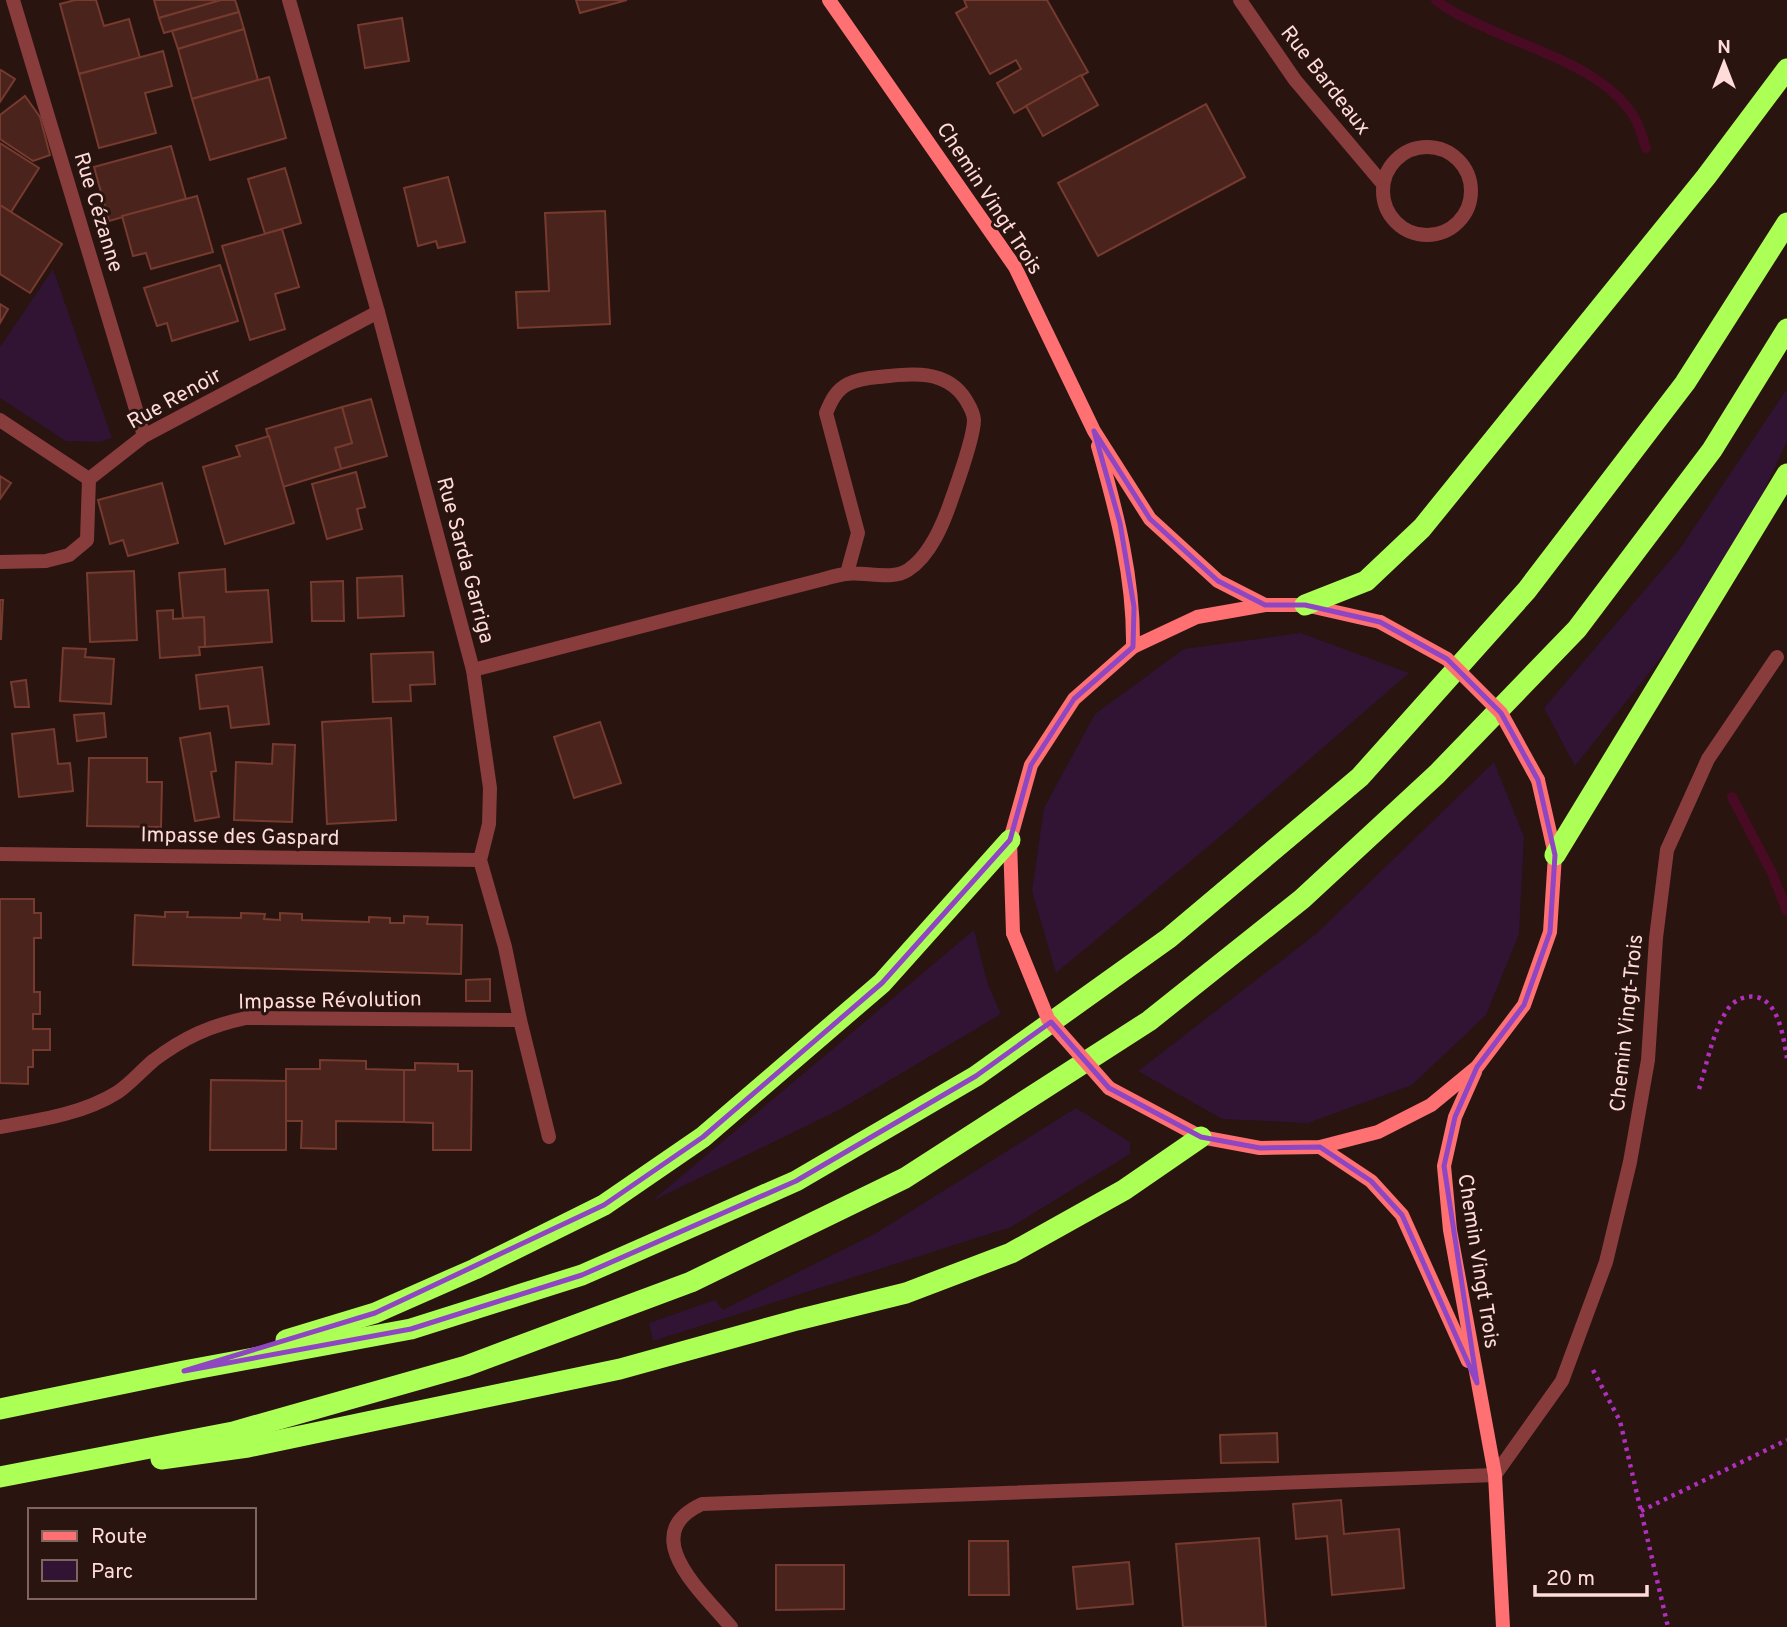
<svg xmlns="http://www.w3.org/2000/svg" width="1787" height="1627" font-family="Overpass,sans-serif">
  <rect width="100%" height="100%" fill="#291410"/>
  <!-- green -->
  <g fill="#311333">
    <path d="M53,269L112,438L100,442L66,441L0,398V347Z"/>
    <path d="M1787,389V441L1760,499L1667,650L1575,766L1544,708L1679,550Z"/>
    <path d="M1301,633L1409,673L1228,830L1056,973L1032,891L1044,808L1095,714L1184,649Z"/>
    <path d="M1494,762L1524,837L1519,934L1486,1015L1412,1085L1308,1123L1222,1119L1138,1071L1316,934Z"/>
    <path d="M974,930L987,982L1001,1014L841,1109L652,1201Z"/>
    <path d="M1076,1108L1130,1142V1154L1011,1227L653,1341L649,1323L715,1300L723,1310L873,1235Z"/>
  </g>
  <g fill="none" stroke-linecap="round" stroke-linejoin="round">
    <!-- stream -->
    <g stroke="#480b23" stroke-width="10">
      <path d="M1436,0C1448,11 1464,17 1478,24C1528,49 1604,67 1634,117C1640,126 1642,138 1646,148"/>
      <path d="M1732,797L1772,873L1787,911"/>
    </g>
  </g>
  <!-- building -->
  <g fill="#4a241c" stroke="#763a2e" stroke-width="2">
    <path d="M75,0H96L104,26L129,19L140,58L79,74L60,4Z"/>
    <path d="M154,0H215L216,2L159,18Z"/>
    <path d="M221,0H235L239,12L164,33L159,18Z"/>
    <path d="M576,0H627L580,13Z"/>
    <path d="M964,0H1047L1088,72L1014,113L997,83L1021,69L1016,60L990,74L956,13L967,7Z"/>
    <path d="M239,12L244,29L178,49L172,31Z"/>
    <path d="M402,18L409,61L365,68L358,25Z"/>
    <path d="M244,29L258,80L192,99L178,49Z"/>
    <path d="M163,51L172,86L145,93L156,133L99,148L79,74Z"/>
    <path d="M1,70L15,79L0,102V72Z"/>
    <path d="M1081,75L1098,105L1043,136L1026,106Z"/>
    <path d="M269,77L286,138L210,160L192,99Z"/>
    <path d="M25,96L40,117L50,155L33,161L0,139V115Z"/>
    <path d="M1206,104L1245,177L1098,256L1058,183Z"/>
    <path d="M0,143L39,168L11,212L0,205Z"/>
    <path d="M171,146L186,199L109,221L94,167Z"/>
    <path d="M285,168L301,223L265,234L248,179Z"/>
    <path d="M448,177L465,242L438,248L436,241L418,246L404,188Z"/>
    <path d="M197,196L213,252L151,269L146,253L133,256L122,216Z"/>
    <path d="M0,205L62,244L30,293L0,274Z"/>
    <path d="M605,211L610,324L518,328L516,292L549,291L545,213Z"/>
    <path d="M282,229L299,287L275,294L285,329L250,340L222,246Z"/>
    <path d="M220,265L238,321L172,341L167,323L157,326L144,288Z"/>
    <path d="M0,304L8,309L0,323Z"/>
    <path d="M371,399L387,456L341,469L335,448L352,443L342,407Z"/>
    <path d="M342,407L352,443L335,448L341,469L283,487L266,429Z"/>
    <path d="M269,436L294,523L225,544L203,467L240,456L236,446Z"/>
    <path d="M356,472L365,507L357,509L362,529L327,539L312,484Z"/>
    <path d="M0,476L11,483L0,499Z"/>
    <path d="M162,483L178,543L128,556L123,540L110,544L98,500Z"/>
    <path d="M225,569L226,592L268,590L272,642L205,647L204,617L183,618L179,573Z"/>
    <path d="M134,571L137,640L90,642L87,573Z"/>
    <path d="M402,576L404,616L358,618L357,578Z"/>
    <path d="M343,581L344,621H312L311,582Z"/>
    <path d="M0,600H3L1,639H0Z"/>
    <path d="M173,610V619L204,617L205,647H199L200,655L160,658L157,611Z"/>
    <path d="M63,648L86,649L85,657L114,659L111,704L60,701Z"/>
    <path d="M433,652L435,684L410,685L411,701L373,702L371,654Z"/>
    <path d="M262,667L269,724L231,728L228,706L200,709L196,675Z"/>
    <path d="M26,680L29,707H15L11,682Z"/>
    <path d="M104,713L106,737L77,741L74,715Z"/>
    <path d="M391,718L396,820L327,824L322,722Z"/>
    <path d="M600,722L621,783L574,798L554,737Z"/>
    <path d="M54,729L58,764L70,763L73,791L19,797L12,734Z"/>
    <path d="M210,733L216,771L211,772L219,817L195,821L180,738Z"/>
    <path d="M273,744L295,745L292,822L234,820L236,762L272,764Z"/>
    <path d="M89,758H147V782H162L161,827L87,826Z"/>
    <path d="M0,899H34V913H41V938H34V992H40V1014H33V1029H50V1050H33V1067H28V1084L0,1083Z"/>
    <path d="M165,912H188L187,917L241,918V913L265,914L264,919L280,920V913L302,914V920L369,922V917L390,918V923H404V916L428,917L427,924L462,925L461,974L133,965L135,915L165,917Z"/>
    <path d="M490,979V1001H466V980Z"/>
    <path d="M320,1060L366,1061V1069L404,1070V1122L336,1121V1149L301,1148L302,1121H286V1069H320Z"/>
    <path d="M415,1063L458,1064V1071H472L471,1150H433V1123L404,1122V1070H415Z"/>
    <path d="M211,1080L286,1081V1150H210Z"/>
    <path d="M1277,1433L1278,1462L1221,1463L1220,1435Z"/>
    <path d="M1341,1500L1344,1534L1399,1529L1404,1588L1332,1595L1327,1536L1296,1539L1293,1504Z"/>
    <path d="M1259,1538L1266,1627H1183L1176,1544Z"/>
    <path d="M969,1541H1008L1009,1595H969Z"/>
    <path d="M1129,1562L1133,1604L1077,1609L1073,1567Z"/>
    <path d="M776,1565H844V1609L776,1610Z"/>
  </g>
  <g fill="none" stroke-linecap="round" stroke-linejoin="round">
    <!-- path -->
    <g stroke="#ae30bc" stroke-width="4.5" stroke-dasharray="3.5 5" stroke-linecap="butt">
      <path d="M1699,1089C1707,1064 1712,1034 1726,1012C1730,1004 1739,998 1747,997C1778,992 1783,1036 1787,1058"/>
      <path d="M1593,1370L1620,1421L1668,1627"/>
      <path d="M1641,1511L1787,1440"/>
    </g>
    <!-- lane -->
    <path stroke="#883c3c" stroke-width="14" d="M824,579C831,577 838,575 845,574C863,571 892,581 908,570C931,555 944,522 952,498C958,481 974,437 974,420C974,414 969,405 966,400C947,369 911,373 879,377C869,378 858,379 848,384C836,390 831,401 826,413L858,533L847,573"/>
    <!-- street -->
    <g stroke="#883c3c" stroke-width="14">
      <path d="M13,0L144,436"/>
      <path d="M289,0L378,312L473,670L490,788L489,824L480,860L505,947L520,1020L549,1137"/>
      <path d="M1240,0L1295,80L1383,184"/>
      <circle cx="1427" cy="191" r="44"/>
      <path d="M0,420L89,479"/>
      <path d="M89,479L144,436L378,312"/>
      <path d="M0,562L46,561L69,555L87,540L89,479"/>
      <path d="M473,670L824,579"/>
      <path d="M0,854L480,860"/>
      <path d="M0,1127C40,1120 83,1114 118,1092C131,1083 142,1070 154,1060C185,1037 209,1026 246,1018L520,1020"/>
      <path d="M731,1627C703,1593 635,1535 702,1504L1495,1475L1562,1381L1606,1262L1630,1162L1648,1060L1656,938L1667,850L1708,759L1777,657"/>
    </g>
    <!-- secondary -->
    <g stroke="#ff7072" stroke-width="14">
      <path d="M829,0L1015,267L1094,431L1150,519L1218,581L1265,605"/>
      <path d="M1098,446C1117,513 1134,578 1133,647"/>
      <path d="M1013,933L1010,840L1031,765L1074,699L1133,647L1197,617L1265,605H1305L1380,622"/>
      <path d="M1475,1072L1455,1117L1444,1166L1450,1230L1495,1475L1503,1627"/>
      <path d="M1109,1088L1201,1137L1260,1148L1320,1147L1378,1132L1431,1105L1477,1067L1524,1005L1550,932L1555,855L1538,780"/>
      <path d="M1320,1147L1371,1181L1402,1215L1468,1361"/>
    </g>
    <!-- highway -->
    <g stroke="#acff54" stroke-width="21">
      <path d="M1305,605L1366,581L1422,528L1706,177L1787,69"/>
      <path d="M1555,855L1787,474"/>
      <path d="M286,1340L375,1313L475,1269L604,1205L703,1137L882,983L1010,840"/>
      <path d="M0,1409L184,1371L411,1329L582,1275L796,1181L976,1076L1169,938L1360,777L1527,590L1685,383L1787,223"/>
      <path d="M161,1459L248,1447L620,1369L797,1320L906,1293L1011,1253L1124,1190L1201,1137"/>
      <path d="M0,1477L233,1432L466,1366L691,1282L905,1178L1149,1021L1302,899L1437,774L1577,629L1712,450L1787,329"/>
    </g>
    <!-- secondary-bridge -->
    <g stroke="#ff7072" stroke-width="14">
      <path d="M1380,622L1447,659L1501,713L1538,780"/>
      <path d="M1013,933L1048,1019L1109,1088"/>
    </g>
  </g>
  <!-- marked area -->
  <path fill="none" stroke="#8f46c3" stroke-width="5" stroke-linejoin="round" d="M1094,431L1150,519L1218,581L1265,605H1305L1380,622L1447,659L1501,713L1538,780L1555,855L1550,932L1524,1005L1477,1067L1455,1117L1444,1166L1477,1383L1402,1215L1371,1181L1320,1147L1260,1148L1201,1137L1109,1088L1051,1022L976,1076L796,1181L582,1275L411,1329L184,1371L375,1313L604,1205L703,1137L882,983L1010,840L1031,765L1074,699L1133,647L1134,607L1120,523Z"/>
  <g text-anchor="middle" stroke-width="6" stroke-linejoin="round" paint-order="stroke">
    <!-- street labels -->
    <g font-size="21" fill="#ffdcd9" stroke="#291410">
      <text transform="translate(1326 80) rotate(52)" y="7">Rue Bardeaux</text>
      <text transform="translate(990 198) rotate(57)" y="7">Chemin Vingt Trois</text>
      <text transform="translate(99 212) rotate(73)" y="7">Rue Cézanne</text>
      <text transform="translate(174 398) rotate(-29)" y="7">Rue Renoir</text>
      <text transform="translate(466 560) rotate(75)" y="7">Rue Sarda Garriga</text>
      <text transform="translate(240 836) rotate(1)" y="7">Impasse des Gaspard</text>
      <text transform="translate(330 1000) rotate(-1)" y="7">Impasse Révolution</text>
      <text transform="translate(1626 1023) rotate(-84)" y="7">Chemin Vingt-Trois</text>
      <text transform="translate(1479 1261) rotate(81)" y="7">Chemin Vingt Trois</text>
    </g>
  </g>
  <!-- legend -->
  <rect x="28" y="1508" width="228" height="91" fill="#291410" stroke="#7f6460" stroke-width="2"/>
  <rect x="42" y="1531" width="35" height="10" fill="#ff7072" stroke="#7f6460" stroke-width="2"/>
  <text x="91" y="1543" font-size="21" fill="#ffdcd9">Route</text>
  <rect x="42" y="1560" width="35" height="21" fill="#311333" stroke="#7f6460" stroke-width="2"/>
  <text x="91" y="1578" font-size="21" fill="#ffdcd9">Parc</text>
  <!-- north arrow -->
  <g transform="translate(1724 63)" stroke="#291410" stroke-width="5" paint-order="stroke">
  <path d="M0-5L12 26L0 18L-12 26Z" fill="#ffdcd9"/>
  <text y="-10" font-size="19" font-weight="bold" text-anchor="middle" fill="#ffdcd9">N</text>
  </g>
  <!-- scale -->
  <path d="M1535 1585v10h112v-10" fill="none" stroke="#ffdcd9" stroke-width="3.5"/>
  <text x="1546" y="1585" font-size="21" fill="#ffdcd9" stroke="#291410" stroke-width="5" paint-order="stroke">20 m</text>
</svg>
